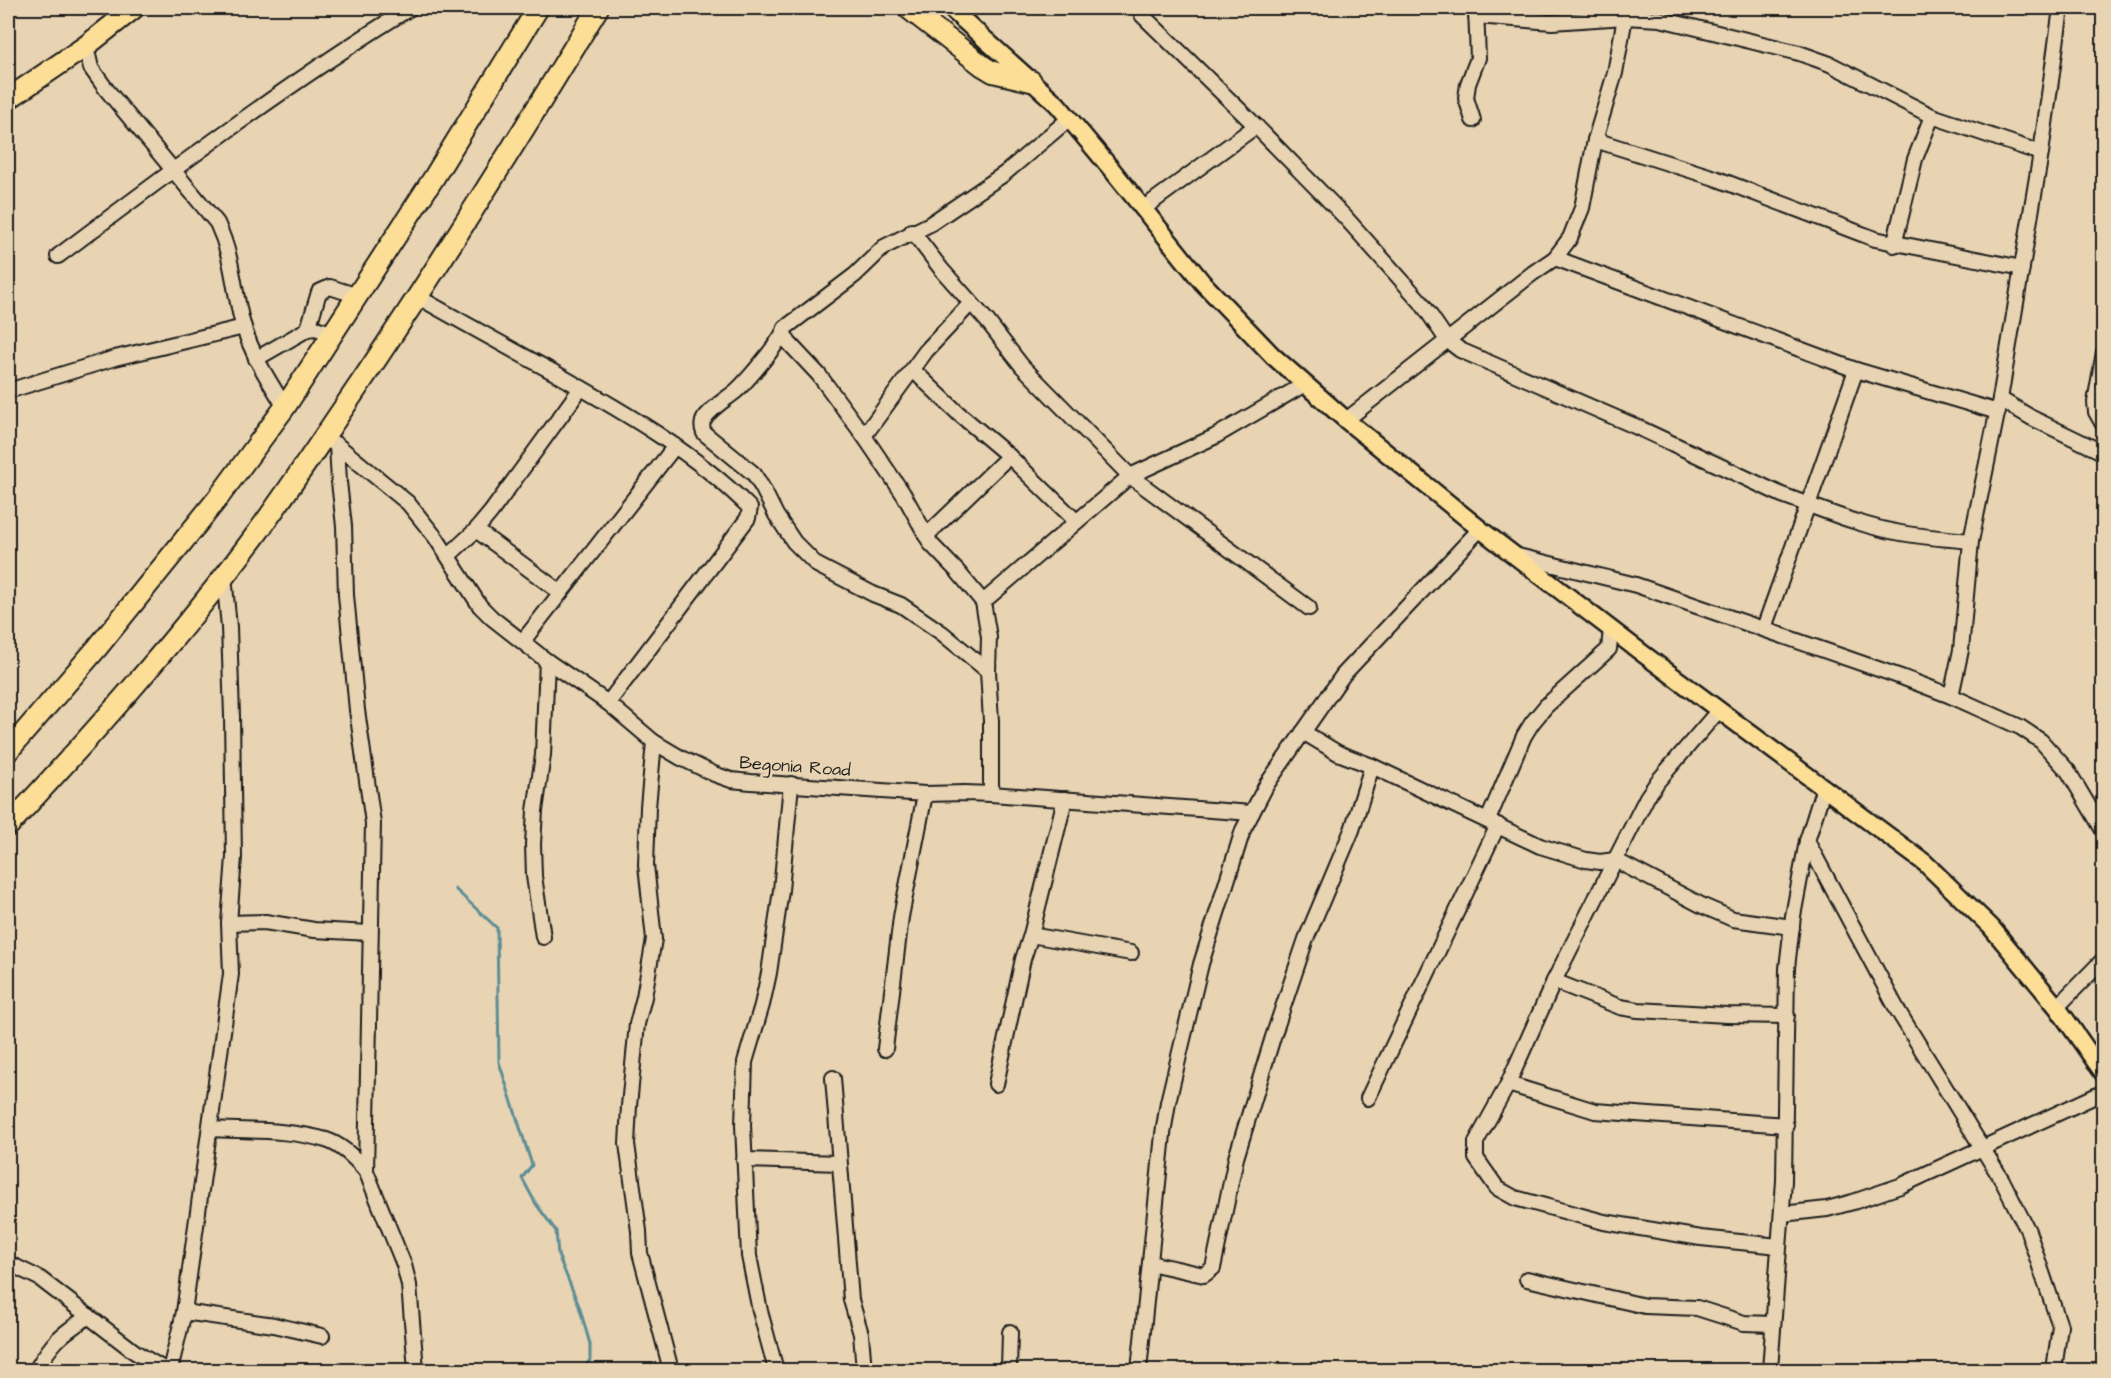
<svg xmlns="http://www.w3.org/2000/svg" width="2111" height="1378" font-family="'Architects Daughter',sans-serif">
  <rect width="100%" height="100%" fill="#e8d4b2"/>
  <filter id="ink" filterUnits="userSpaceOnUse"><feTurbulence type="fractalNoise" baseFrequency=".0167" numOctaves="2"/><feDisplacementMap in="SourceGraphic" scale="12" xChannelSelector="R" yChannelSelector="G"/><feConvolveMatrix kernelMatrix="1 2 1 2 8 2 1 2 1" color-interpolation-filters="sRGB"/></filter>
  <g filter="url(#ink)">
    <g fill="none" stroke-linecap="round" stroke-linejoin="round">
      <!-- stream -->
      <path stroke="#5d8d96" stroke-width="3" d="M455,889L497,928L499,1062L532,1165L522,1178L536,1204L556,1231L558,1255L579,1306L590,1344V1360L586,1365L587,1370"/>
      <!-- minor casing -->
      <g stroke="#1c1c1c" stroke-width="18">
        <g id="minor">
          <path d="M1142,15L1256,126L1345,217L1421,302L1447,340L1460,350L1637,427L1782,495C1821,509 1860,526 1901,533C1924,537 1948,539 1971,541"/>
          <path d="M1476,16L1552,22L1625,17L1660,19L1799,53L1830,64L1932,116L2041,153"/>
          <path d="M86,46L91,68L106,89L217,223C234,259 233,289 243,325C252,355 269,381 285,407"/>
          <path d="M1473,120L1466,98L1468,84L1478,58L1476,9"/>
          <path d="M1595,140L1715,178L1875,239L2022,268"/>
          <path d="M1144,208L1256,126"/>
          <path d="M912,231L942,270L988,322L1022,366L1130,476L983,602"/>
          <path d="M1894,245L1915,159L1932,116"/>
          <path d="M58,256C173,170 288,83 410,8"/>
          <path d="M1555,258L1856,370L1998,412"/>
          <path d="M418,297C464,323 509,348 555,373C624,412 694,452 750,508L748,518L742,526L608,703"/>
          <path d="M308,329L319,292L330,287L358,296"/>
          <path d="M784,334L789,343L819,375L864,436L904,495L931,544L958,572L983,602L989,637L988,671L991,721V794"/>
          <path d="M2104,352L2095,402L2096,412L2104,426"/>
          <path d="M256,359L308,329L315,328L332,333"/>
          <path d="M913,370L958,413L1009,456L1076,521"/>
          <path d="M1305,384L1214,437L1130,476L1309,608"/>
          <path d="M8,391L115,358L244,327"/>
          <path d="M2000,399L2032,418L2104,453"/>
          <path d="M1346,420L1533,273L1555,258L1570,238L1582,208L1595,140L1615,73L1625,17"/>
          <path d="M864,436L926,351L971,303"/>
          <path d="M324,438L337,445L408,503L436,538L480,606L492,618L547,661L608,703L654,742L681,758L714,774L731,780L751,782L925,794L965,793L991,794L1252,813"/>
          <path d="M337,445L339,482L344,526L346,595L357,710L373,823L366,1171"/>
          <path d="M476,530L560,592"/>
          <path d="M926,536L1009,456"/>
          <path d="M448,556L476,530L491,512L581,388"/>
          <path d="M1518,556L1636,585L1904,678L1951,696L2020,727L2041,741L2068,771L2104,832"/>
          <path d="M1764,628L1856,370"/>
          <path d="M523,641L675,446"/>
          <path d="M988,671L942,633L901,605L873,594L817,565L794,542L776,515L763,489L754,474L704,433C702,428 701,424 704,419C712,407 725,400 736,391C747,381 782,340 785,328L855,275L884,247L930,224L1004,174L1070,118"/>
          <path d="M1951,696L1961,650L1971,541L2000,399L2041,153L2061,8"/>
          <path d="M1719,710L1658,781L1647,797L1554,981L1508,1084L1476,1142V1158L1497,1188L1515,1198L1604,1222L1701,1238L1779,1246"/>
          <path d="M1303,732L1338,753L1372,766L1540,846L1586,860L1600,862L1615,860L1703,906L1733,919L1792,927"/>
          <path d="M654,742L648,807L646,865L654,939L644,997L637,1024L629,1106L627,1144L639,1231L640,1253L671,1370"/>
          <path d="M1488,820L1524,736L1532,723L1546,706L1609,649L1611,629"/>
          <path d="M1807,841L1898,1011L2002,1180L2028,1231L2060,1326L2054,1370"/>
          <path d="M229,923L265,922L314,930L370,933"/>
          <path d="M1031,935L1131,953"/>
          <path d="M543,937L534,876L533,844L535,811L543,755L547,661"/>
          <path d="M1554,981L1620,1007L1638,1010L1727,1015L1787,1016"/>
          <path d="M2057,1007L2104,959"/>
          <path d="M885,1049L901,917L925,794"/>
          <path d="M833,1078L851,1300L861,1334L864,1370"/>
          <path d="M996,1084L1023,959L1031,935L1065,799"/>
          <path d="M1508,1084L1595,1111L1786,1125"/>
          <path d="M1368,1098L1498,825"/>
          <path d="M210,1129C247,1131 289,1129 326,1140C342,1145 355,1158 366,1171L404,1265L409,1285L416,1370"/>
          <path d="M744,1160L839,1163"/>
          <path d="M1782,1214L1827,1209L1853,1202L1900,1186L2104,1092"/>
          <path d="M8,1263L39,1278L135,1352L165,1370"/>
          <path d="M1150,1263L1204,1275L1213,1268L1236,1158L1273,1037L1306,939L1352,830L1372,766"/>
          <path d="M1527,1279L1645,1306L1697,1308L1744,1323L1773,1324"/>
          <path d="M184,1312L274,1325L322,1336"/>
          <path d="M36,1370C53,1341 60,1335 89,1316"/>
          <path d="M170,1370L184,1312L231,974L229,923L234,857L232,716L229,627L224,576"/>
          <path d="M776,1370L760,1311L749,1256L743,1125L745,1062L762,1005L769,973L781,890L791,784"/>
          <path d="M1009,1370L1010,1332"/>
          <path d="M1139,1370L1163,1134L1168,1102L1201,964L1243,830L1267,784L1343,675L1480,529"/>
          <path d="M1770,1370L1784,1181L1787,968L1793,916L1807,841L1824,787"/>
        </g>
      </g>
      <!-- major casing -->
      <g stroke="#1c1c1c" stroke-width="21">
        <path id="major" d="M950,8L1057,104L1113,171L1202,282L1273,356L1346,420L1480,529L1642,653L1925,863L1991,927L2057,1007L2104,1074"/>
      </g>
      <!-- highway casing -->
      <g stroke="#1c1c1c" stroke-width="24">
        <g id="highway">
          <path d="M908,8L983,66L993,72L1031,81"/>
          <path d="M8,99L86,46L134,8"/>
          <path d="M8,751L97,648L218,498L285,407L433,179L538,8"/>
          <path d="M8,826C94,733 179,638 255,536C289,490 321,441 353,394C439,267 519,138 598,8"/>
        </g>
      </g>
      <!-- minor -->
      <use href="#minor" stroke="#e8d4b2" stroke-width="14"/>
      <!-- major -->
      <use href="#major" stroke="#fcde96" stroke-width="16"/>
      <!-- highway -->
      <use href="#highway" stroke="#fcde96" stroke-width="20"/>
    </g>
  </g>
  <g text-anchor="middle" stroke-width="5" stroke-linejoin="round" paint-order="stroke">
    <!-- street labels -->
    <g font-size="18" fill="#1c1c1c" stroke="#e8d4b2">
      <text transform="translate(795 766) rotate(4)" y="6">Begonia Road</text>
    </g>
  </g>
  <!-- margin -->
  <rect width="2111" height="1378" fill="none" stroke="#e8d4b2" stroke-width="30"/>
  <rect x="15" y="15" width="2081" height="1348" fill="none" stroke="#1c1c1c" stroke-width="2" filter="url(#ink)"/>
</svg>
